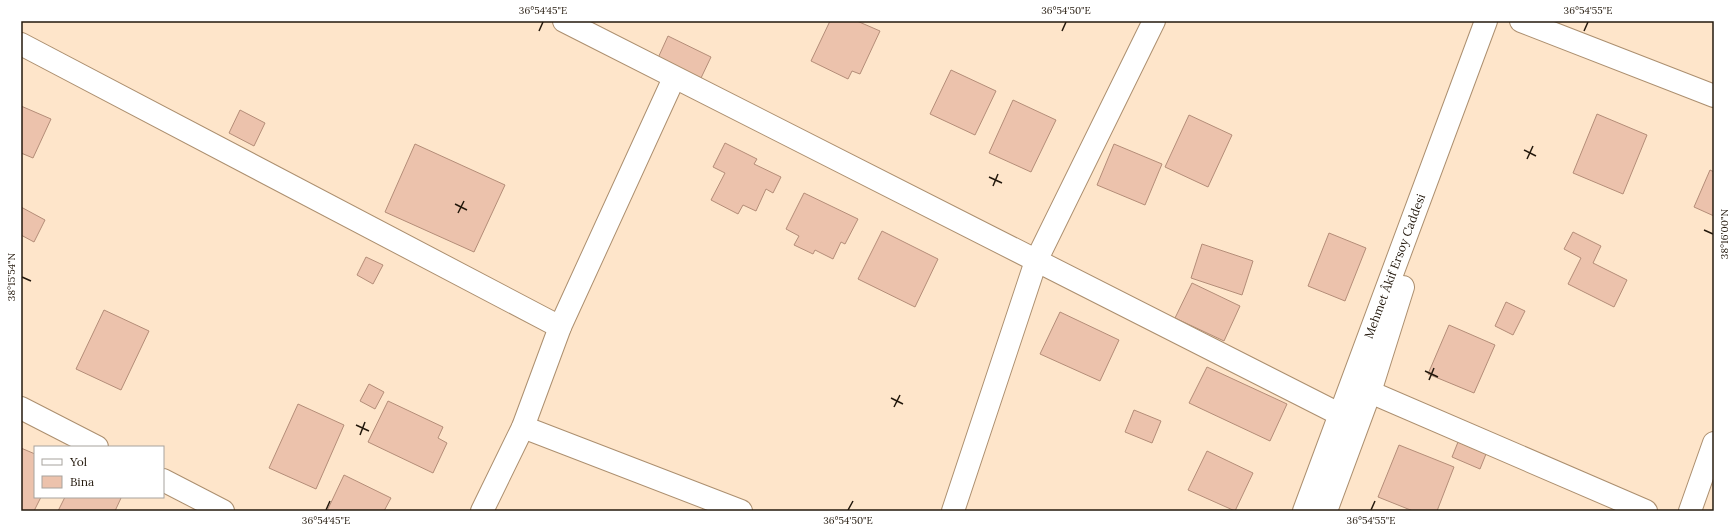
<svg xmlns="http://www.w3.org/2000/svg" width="1735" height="532" font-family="Lora,serif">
  <rect width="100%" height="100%" fill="#fee5ca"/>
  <!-- building -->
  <g fill="#ecc2ac" stroke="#b48d78">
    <path d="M830,21H857L880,31L860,74L852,71L848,79L811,61Z"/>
    <path d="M668,36L711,57L701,78L658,58Z"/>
    <path d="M951,70L996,91L975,135L930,114Z"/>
    <path d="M1013,100L1056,120L1031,172L989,153Z"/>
    <path d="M21,106L51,119L33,158L21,153Z"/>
    <path d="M240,110L265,123L254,146L229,133Z"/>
    <path d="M1597,114L1647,135L1623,194L1573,173Z"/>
    <path d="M1189,115L1232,135L1208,187L1165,167Z"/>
    <path d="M725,143L757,159L754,164L781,177L773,193L766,189L756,211L743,205L738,214L711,200L725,173L713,167Z"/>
    <path d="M415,144L505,185L474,252L385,212Z"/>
    <path d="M1114,144L1162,164L1145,205L1097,185Z"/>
    <path d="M1710,170L1714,172V216L1694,207Z"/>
    <path d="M804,193L858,219L845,244L841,242L833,259L815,250L813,254L794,245L799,236L786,229Z"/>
    <path d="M21,207L45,220L34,242L21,235Z"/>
    <path d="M882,231L938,259L915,307L858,279Z"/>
    <path d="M1573,232L1601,246L1593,263L1627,280L1614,307L1568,284L1581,258L1564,249Z"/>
    <path d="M1329,233L1366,248L1345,301L1308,286Z"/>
    <path d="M1202,244L1253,261L1242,295L1191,278Z"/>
    <path d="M366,257L383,265L373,284L357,275Z"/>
    <path d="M1192,283L1240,306L1224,341L1175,318Z"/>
    <path d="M1506,302L1525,311L1513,335L1495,326Z"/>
    <path d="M104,310L149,331L121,390L76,369Z"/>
    <path d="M1060,312L1119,340L1100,381L1040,354Z"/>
    <path d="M1449,325L1495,345L1474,393L1428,374Z"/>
    <path d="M1207,367L1287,404L1270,441L1189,403Z"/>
    <path d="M369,384L384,392L375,409L360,401Z"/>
    <path d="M388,401L443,427L438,438L447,443L433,473L368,442Z"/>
    <path d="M298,404L344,425L316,489L269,468Z"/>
    <path d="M1134,410L1161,421L1152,443L1125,432Z"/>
    <path d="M1458,442L1486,454L1480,469L1452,457Z"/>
    <path d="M1399,445L1454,467L1437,511H1413L1378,497Z"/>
    <path d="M21,448L35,454V497H41L34,511H21Z"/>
    <path d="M1207,451L1253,473L1235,511L1188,490Z"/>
    <path d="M344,475L391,498L384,511H327Z"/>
    <path d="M65,497H118L121,498L115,511H58Z"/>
  </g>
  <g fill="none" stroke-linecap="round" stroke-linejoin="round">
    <!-- minor casing -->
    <g stroke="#ac8f6f" stroke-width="24">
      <g id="minor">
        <path d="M564,21L1341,415"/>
        <path d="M1521,21L1714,96"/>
        <path d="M21,44L560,327"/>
        <path d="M1370,392L1646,511"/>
        <path d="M21,408L97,447"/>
        <path d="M523,427L741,511"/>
        <path d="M163,480L223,511"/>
        <path d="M482,511L523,427L560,327L674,78"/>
        <path d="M953,511L1036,261L1154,21"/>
        <path d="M1690,511L1714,443"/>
      </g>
    </g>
    <!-- major casing -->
    <g stroke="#ac8f6f" stroke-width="24">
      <g id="major">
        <path id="s1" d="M1304,511L1486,21"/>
        <path d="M1326,511L1370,392L1403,287"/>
      </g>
    </g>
    <!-- minor -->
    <use href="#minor" stroke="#fff" stroke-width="22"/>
    <!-- major -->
    <use href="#major" stroke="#fff" stroke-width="22"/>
  </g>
  <!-- ticks -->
  <path fill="none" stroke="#23180c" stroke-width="1.5" d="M539,31L543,22M1062,31L1066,22M1584,31L1588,22M1524,150L1536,156M1527,159L1533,146M989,177L1002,183M993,186L998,174M455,204L467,210M458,213L464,201M1704,230L1713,234M22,277L31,281M1425,371L1438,377M1429,380L1434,368M891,398L903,404M894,407L900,395M356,425L369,431M360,435L365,422M326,510L330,501M848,510L853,501M1371,510L1375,501"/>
  <g text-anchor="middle" stroke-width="3" stroke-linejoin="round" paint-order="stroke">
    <!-- street labels -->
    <g font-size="12" fill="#23180c" stroke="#fff">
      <text dy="4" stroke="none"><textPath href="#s1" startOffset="261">Mehmet Âkif Ersoy Caddesi</textPath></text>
    </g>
  </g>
  <!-- border -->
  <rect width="1735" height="532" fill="none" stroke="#ffffff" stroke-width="44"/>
  <!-- legend -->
  <rect x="34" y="446" width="130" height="52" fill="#ffffff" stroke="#a7a39e"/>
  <rect x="42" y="459" width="20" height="6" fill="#ffffff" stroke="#a7a39e"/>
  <text x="70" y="466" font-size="12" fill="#23180c">Yol</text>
  <rect x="42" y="476" width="20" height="12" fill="#ecc2ac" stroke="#a7a39e"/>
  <text x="70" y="486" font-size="12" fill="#23180c">Bina</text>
  <rect x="22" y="22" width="1691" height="488" fill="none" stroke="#23180c" stroke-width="1.5"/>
  <g font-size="10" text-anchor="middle" fill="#23180c">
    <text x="543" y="14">36°54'45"E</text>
    <text x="1066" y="14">36°54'50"E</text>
    <text x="1588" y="14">36°54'55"E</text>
    <text transform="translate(1724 234) rotate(-90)" y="4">38°16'00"N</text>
    <text transform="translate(11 277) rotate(-90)" y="4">38°15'54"N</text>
    <text x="326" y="524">36°54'45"E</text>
    <text x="848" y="524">36°54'50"E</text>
    <text x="1371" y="524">36°54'55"E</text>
  </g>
</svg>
